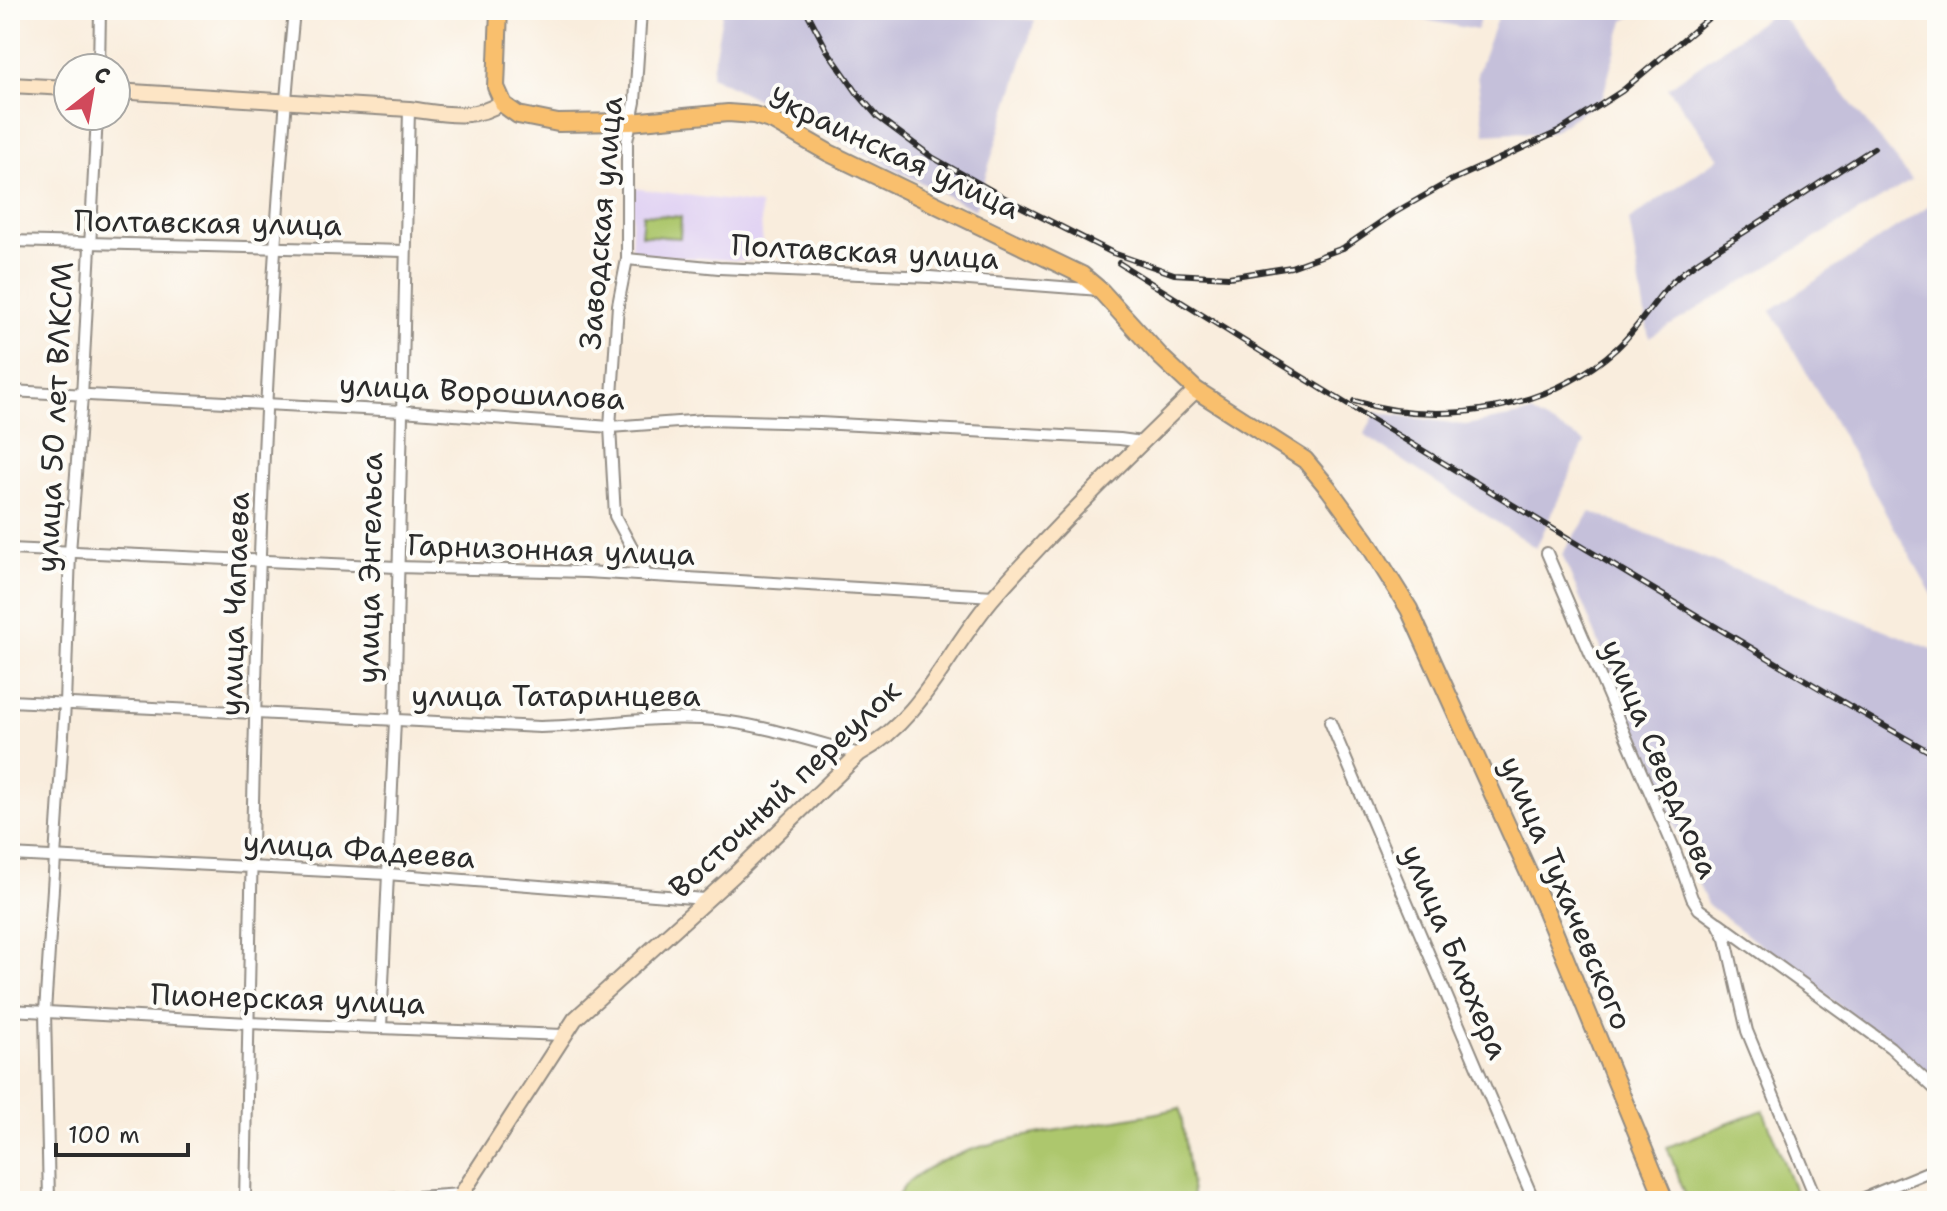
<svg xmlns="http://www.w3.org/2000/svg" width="1947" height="1211" font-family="'Shantell Sans',sans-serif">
  <rect width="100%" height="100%" fill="#fdfcf7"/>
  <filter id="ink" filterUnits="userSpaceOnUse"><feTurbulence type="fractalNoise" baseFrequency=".0125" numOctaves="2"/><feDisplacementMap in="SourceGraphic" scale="16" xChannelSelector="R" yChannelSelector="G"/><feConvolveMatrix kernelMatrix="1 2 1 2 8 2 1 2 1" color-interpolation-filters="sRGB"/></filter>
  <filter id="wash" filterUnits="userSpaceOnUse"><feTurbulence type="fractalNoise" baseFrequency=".006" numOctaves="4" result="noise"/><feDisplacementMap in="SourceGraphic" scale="32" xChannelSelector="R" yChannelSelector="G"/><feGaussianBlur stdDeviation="1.8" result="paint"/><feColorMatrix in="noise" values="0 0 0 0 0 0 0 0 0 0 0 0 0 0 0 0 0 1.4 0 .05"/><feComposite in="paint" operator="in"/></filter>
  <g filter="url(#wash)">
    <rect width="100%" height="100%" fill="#f9eddd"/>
    <!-- built -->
    <path fill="#e2d4f3" d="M633,188L760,205L763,249L749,261L631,254Z"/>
    <!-- industrial -->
    <g fill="#c5c0da">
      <path d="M723,10H974V15L1035,20L975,210L711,76Z"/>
      <path d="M1374,10H1482L1477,30Z"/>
      <path d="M1500,10H1649L1624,20L1602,99L1553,131L1537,134L1518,132L1485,134L1477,74Z"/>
      <path d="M1777,10L1912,180L1649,338L1629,220L1719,158L1668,88Z"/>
      <path d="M1937,201V603L1771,310Z"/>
      <path d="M1376,412L1465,425L1531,413L1585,442L1536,548L1364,435Z"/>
      <path d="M1591,512L1937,651V1081L1707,904L1562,554Z"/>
    </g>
    <!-- green -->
    <g fill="#adc76d" stroke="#6c794c" stroke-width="2">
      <path d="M643,214L681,217L680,238L641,235Z"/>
      <path d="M1180,1108L1193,1201H894C899,1195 903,1186 909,1181C969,1132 1104,1127 1180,1108Z"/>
      <path d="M1763,1110L1799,1201H1688L1667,1147Z"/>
    </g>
  </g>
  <g filter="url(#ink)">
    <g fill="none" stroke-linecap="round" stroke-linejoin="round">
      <!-- street casing -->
      <g stroke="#928c84" stroke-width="14">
        <g id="street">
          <path d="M641,10L635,102L627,141V259L618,305L610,427L615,516L647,576"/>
          <path d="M99,68L100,10"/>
          <path d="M10,241L405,251"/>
          <path d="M627,259L719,268L930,277L1100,290"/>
          <path d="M10,391L402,411L610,427L705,420L819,423L1120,439L1142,442"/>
          <path d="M10,549L397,567L586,572L994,596"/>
          <path d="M1547,553L1676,853L1692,898L1699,909L1717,922L1726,939L1747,1031L1817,1201"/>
          <path d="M10,701L540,727C594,726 648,716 702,719C755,722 808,740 859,754"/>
          <path d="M1330,722L1534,1201"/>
          <path d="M10,855L387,874L705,899"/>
          <path d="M1719,923L1890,1047L1937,1091"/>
          <path d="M10,1010L248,1023L563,1035"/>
          <path d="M381,1027L395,720L409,109"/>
          <path d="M49,1201L45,1012L65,704L70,552L82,396L97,116"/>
          <path d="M245,1201C253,804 256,406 294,10"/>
          <path d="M359,1201L461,1194"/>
          <path d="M1857,1201L1937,1168"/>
        </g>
      </g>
      <!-- secondary casing -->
      <g stroke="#928c84" stroke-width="18">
        <g id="secondary">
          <path d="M10,85L68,88"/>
          <path d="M116,91L409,109C440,113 474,122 502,102"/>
          <path d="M457,1201L575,1019L734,875L859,754C924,718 949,647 996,594C1059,523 1128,456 1196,390"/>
        </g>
      </g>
      <!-- primary casing -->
      <g stroke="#928c84" stroke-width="20">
        <path id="primary" d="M499,10L496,87L504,105L518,115L558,123L630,122L728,113L754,115L773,121L829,153L1082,275L1101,291L1161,357L1196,390L1305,460L1329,489L1366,540L1409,609L1545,909L1665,1201"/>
      </g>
      <!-- street -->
      <use href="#street" stroke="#fff" stroke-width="10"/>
      <!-- secondary -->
      <use href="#secondary" stroke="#fde5c5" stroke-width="14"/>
      <!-- primary -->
      <use href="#primary" stroke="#f9bf6d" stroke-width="16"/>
      <!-- rail casing -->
      <g stroke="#2b2b2b" stroke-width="6">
        <g id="rail">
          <path d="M806,10L827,50L858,94L878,117L932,157L1014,203L1113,253L1174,274L1229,277L1291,267L1343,248L1394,213L1450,181L1558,132L1622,91L1718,10"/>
          <path d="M1119,263C1273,360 1428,454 1583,547C1701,618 1818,689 1937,756"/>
          <path d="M1354,401C1442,427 1548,411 1617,348C1642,325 1658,291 1685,271C1704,256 1726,244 1746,231C1789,203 1831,176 1874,148"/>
        </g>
      </g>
      <!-- rail -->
      <use href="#rail" stroke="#fdfcf7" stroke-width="3" stroke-dasharray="9" stroke-linecap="butt"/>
    </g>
  </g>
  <g text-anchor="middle" stroke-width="8" stroke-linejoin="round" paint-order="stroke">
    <!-- street labels -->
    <g font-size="30" fill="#2b2b2b" stroke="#fdfcf7">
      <text transform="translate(894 153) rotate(25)" y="10">Украинская улица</text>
      <text transform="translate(208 223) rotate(1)" y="10">Полтавская улица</text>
      <text transform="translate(601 223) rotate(-85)" y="10">Заводская улица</text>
      <text transform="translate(865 252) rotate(3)" y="10">Полтавская улица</text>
      <text transform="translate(482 392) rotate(3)" y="10">улица Ворошилова</text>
      <text transform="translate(55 417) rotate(-87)" y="10">улица 50 лет ВЛКСМ</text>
      <text transform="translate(551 550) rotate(2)" y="10">Гарнизонная улица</text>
      <text transform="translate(370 568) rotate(-89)" y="10">улица Энгельса</text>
      <text transform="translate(235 604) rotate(-88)" y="10">улица Чапаева</text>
      <text x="556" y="706">улица Татаринцева</text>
      <text transform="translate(1660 759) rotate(67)" y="10">улица Свердлова</text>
      <text transform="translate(785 789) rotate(-43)" y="10">Восточный переулок</text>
      <text transform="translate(359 850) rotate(4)" y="10">улица Фадеева</text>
      <text transform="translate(1566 893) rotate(67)" y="10">улица Тухачевского</text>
      <text transform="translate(1455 952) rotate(67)" y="10">улица Блюхера</text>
      <text transform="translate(288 999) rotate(2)" y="10">Пионерская улица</text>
    </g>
  </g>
  <!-- margin -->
  <rect width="1947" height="1211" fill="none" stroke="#fdfcf7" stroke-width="40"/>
  <!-- north arrow -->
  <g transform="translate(92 92) rotate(31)"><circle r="38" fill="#fdfcf7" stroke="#a9a8a5" stroke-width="2"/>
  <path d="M0-6L14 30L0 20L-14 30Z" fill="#d1495b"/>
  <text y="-12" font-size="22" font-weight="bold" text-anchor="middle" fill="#2b2b2b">С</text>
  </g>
  <!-- scale -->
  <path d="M56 1143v12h132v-12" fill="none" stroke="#2b2b2b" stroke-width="4"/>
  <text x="68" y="1143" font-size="24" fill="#2b2b2b" stroke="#fdfcf7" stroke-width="6" paint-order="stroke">100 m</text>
</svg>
